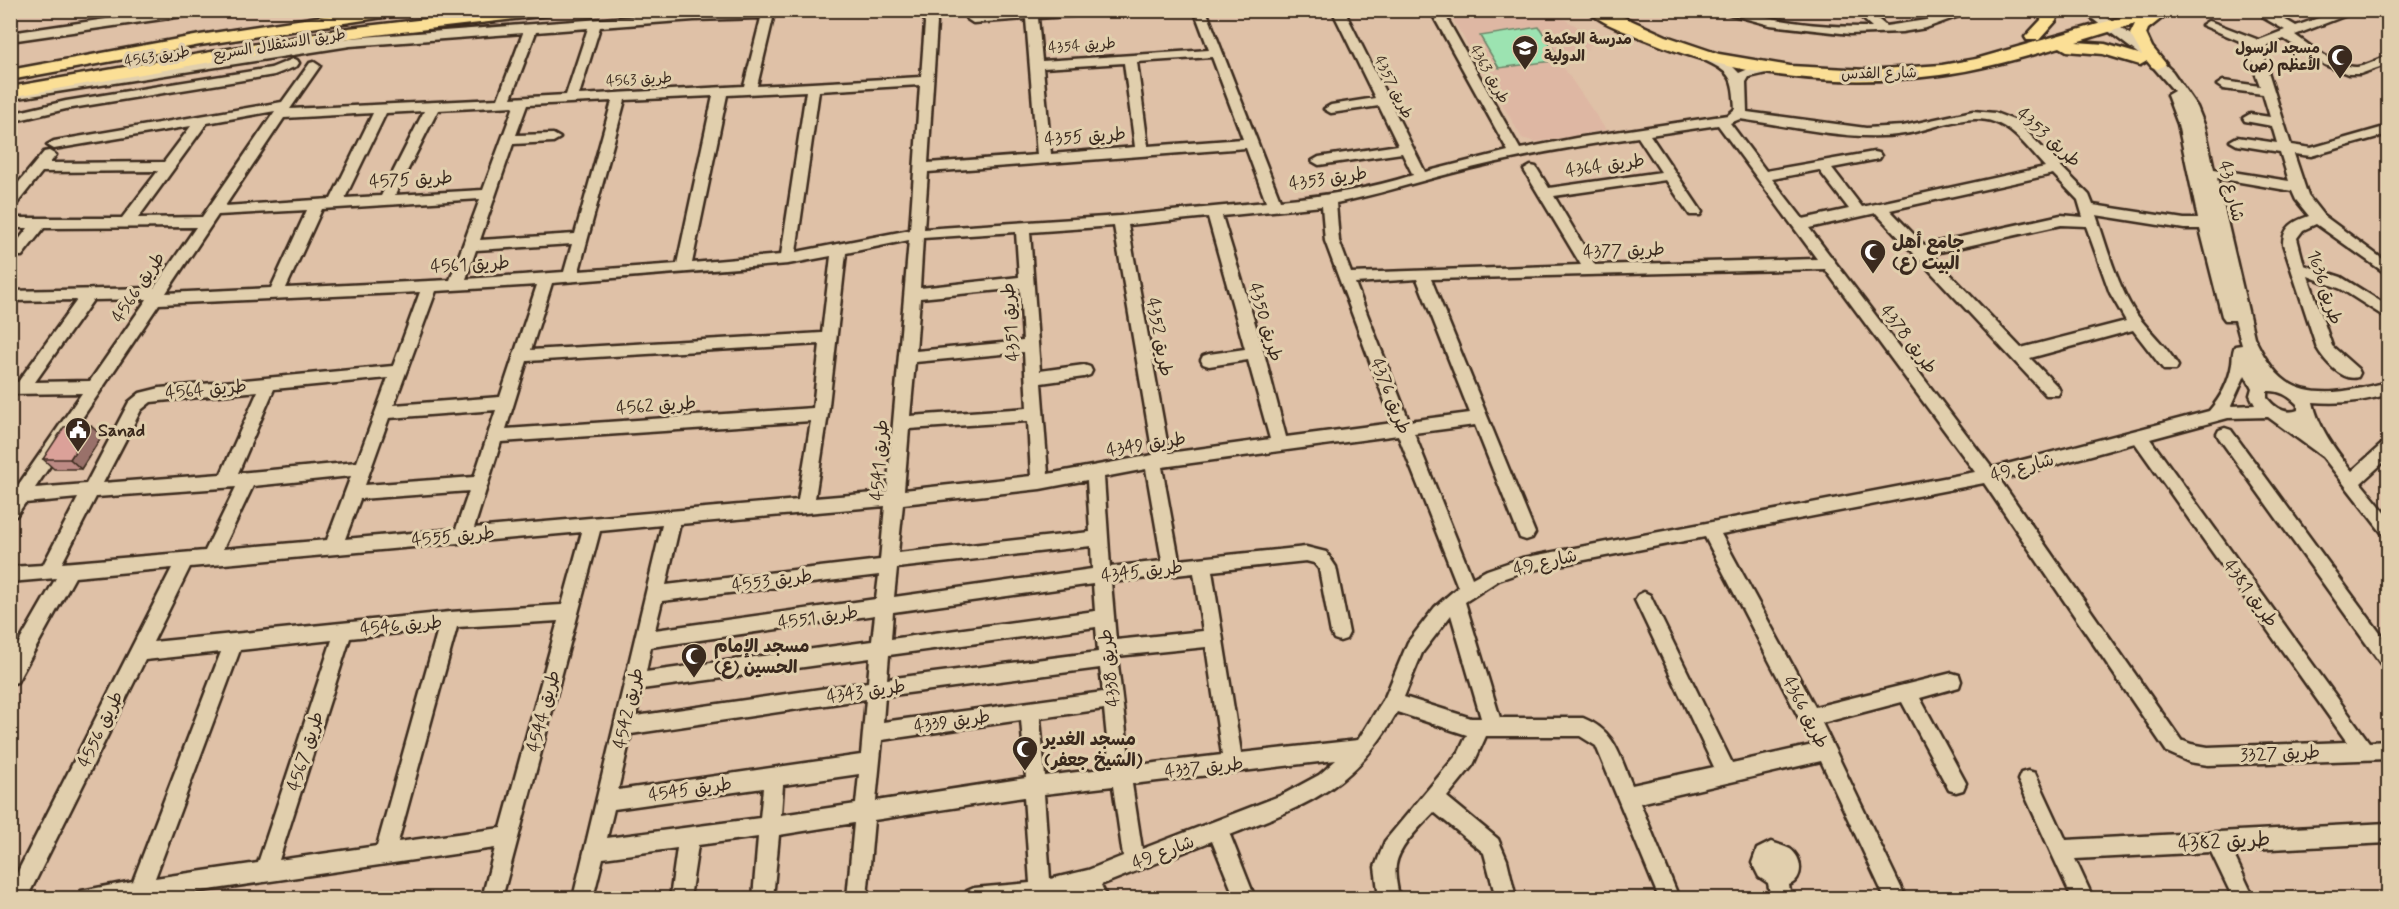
<svg xmlns="http://www.w3.org/2000/svg" width="2399" height="909" font-family="Mynerve,'Playpen Sans Arabic',sans-serif">
  <rect width="100%" height="100%" fill="#dfc1a7"/>
  <filter id="ink" filterUnits="userSpaceOnUse"><feTurbulence type="fractalNoise" baseFrequency=".0167" numOctaves="2"/><feDisplacementMap in="SourceGraphic" scale="12" xChannelSelector="R" yChannelSelector="G"/><feConvolveMatrix kernelMatrix="1 2 1 2 8 2 1 2 1" color-interpolation-filters="sRGB"/></filter>
  <g filter="url(#ink)">
    <!-- built -->
    <path fill="#deb7a3" d="M1448,11H1549L1600,39L1587,47L1589,49L1568,52L1562,57L1561,64L1606,130L1536,142L1522,138Z"/>
    <!-- green -->
    <path fill="#9ce3b1" stroke="#6c8668" stroke-width="1.5" d="M1539,27L1560,60L1499,68L1480,36Z"/>
    <g fill="none" stroke-linecap="round" stroke-linejoin="round">
      <!-- minor casing -->
      <g stroke="#3b2a1e" stroke-width="5">
        <g id="minor">
          <path d="M168,10H203L197,14L10,41V33Z"/>
          <path d="M762,10L772,11L774,14L757,86L921,77L925,23L922,10H934L937,23L928,163L1037,155L1026,19L973,23L967,19L973,15L1040,10H1104L1098,14L1038,18L1042,61L1209,50L1194,10H1206L1280,200C1326,196 1369,189 1413,175L1402,153L1319,165L1312,161L1319,157L1398,145L1379,106L1331,113L1324,109L1331,105L1375,98L1332,10H1344L1425,172L1508,151L1430,10H1442L1520,149L1576,138L1728,115L1735,109C1733,76 1732,73 1702,59L1700,56L1702,53C1716,51 1730,63 1739,73L1758,65H1775L1777,68L1775,71L1749,77L1746,82L1747,112L1866,128L1903,126L1973,111L1995,113L2016,121L2089,195L2093,205L2184,219H2198L2178,124L2167,95L2174,91L2149,62L2081,10H2096L2142,43L2172,71L2197,107L2205,127L2214,169L2289,181L2280,152L2237,145L2230,141L2237,137L2277,143L2272,126L2245,121L2243,118L2250,114L2270,117L2263,94L2223,89L2217,85L2223,81L2260,86C2256,74 2248,58 2254,47L2202,25L2208,21L2212,22L2259,40L2285,30L2264,18V12H2272L2296,26L2341,10H2360L2295,35C2311,46 2336,68 2357,67C2368,66 2378,59 2388,56V64L2360,74H2348L2325,65L2284,39L2268,45L2264,50L2265,62L2291,145L2311,148L2388,126V134L2311,156L2294,154L2308,196L2323,215L2388,263V275L2316,224L2303,230L2297,238L2304,265L2341,277L2388,306V319L2341,289L2308,276L2332,346L2358,369L2360,373L2358,377C2342,382 2324,360 2317,348L2283,244C2283,227 2294,221 2309,216L2296,200L2292,191L2217,178L2254,337C2262,353 2272,372 2287,382C2315,401 2359,389 2388,382V394C2363,402 2339,404 2313,402C2318,427 2336,451 2352,471L2382,444L2388,443V458L2361,483L2388,516V535L2382,533L2323,457L2268,417L2228,418L2150,439L2369,742L2388,741V759L2208,765L2189,762L2167,752L1984,483L1721,534L1815,707L1952,673L1959,675L1961,681L1959,687L1920,698L1966,783L1963,790L1956,792L1949,790L1902,702L1822,723L1906,898H1885L1821,761L1640,803L1679,898H1659L1596,746L1580,736H1486L1473,765L1447,797L1498,839L1507,860L1516,898H1496L1484,853L1434,812C1421,826 1399,846 1396,865C1394,877 1398,888 1399,898H1379L1375,867L1385,841L1459,752L1467,735L1397,712C1353,790 1308,804 1230,835L1255,898H1235L1212,841L1101,885L1107,898H1086L1083,892L1056,898H964L967,891L974,888L1030,883L1024,797L874,820L867,898H847L854,823L779,835L773,898H753L758,837L698,845L690,898H670L677,848L603,858L593,898H573L662,525L600,531L502,898H482L495,848L155,898H78L81,891L133,881L221,652L145,660L27,898H10V887L172,568L75,577L17,682L10,684V658L56,578L10,582V567L43,565L78,498L25,503L16,516L10,518V497L82,393L10,394V382H18L77,300L10,301V291L154,288L196,227L44,228L22,256H12L10,251L28,228H10V218H122L158,171L42,172L15,206L10,208V193L44,152L49,151L56,155L50,163L164,162L191,126L54,149L47,145L54,141L282,102L310,63L314,62L320,66L290,109L498,99L523,33L350,46L18,98L12,94L13,91L350,38L694,12ZM761,18L744,86L579,95L600,27L694,20ZM588,28L566,95L511,98L536,32ZM1212,57L1243,139L1148,146L1137,62ZM1124,63L1135,147L1051,154L1043,68ZM920,85L910,230L796,252L819,91ZM806,91L781,255L692,263L727,95ZM713,96L677,264L579,271L625,100ZM612,101L575,234L480,240L513,144L553,142L560,138L553,134L516,135L527,105ZM514,106L483,190L395,195L438,110ZM275,111L202,217L138,218L207,123ZM424,111L381,196L345,198L386,113ZM373,113L331,199L225,206L284,118ZM1740,119C1790,126 1855,142 1904,134C1932,130 1967,112 1994,122C2015,129 2031,152 2045,167L1862,207L1832,168L1879,159L1881,156L1879,153L1874,152L1766,171L1730,123ZM1718,125L1817,259L1595,265L1554,196L1666,180L1690,215H1700L1702,212L1700,209L1650,135ZM1638,137L1661,172L1549,188L1536,167L1531,166L1524,170L1581,265L1351,273L1339,241L1336,203C1376,195 1413,183 1452,173C1513,157 1575,146 1638,137ZM1246,148L1266,202L1120,216L924,229L928,172ZM1819,170L1849,209L1803,219L1772,179ZM2053,174L2078,200L2083,217L2061,215L1924,245L1890,210ZM480,199L450,280L286,288L322,209ZM1322,206L1325,241L1393,423L1286,437L1264,353L1222,216ZM307,210L271,288L166,293L218,215ZM1876,213L2046,395H2058L2060,391L2058,387L2030,358L2133,330L2164,370H2176L2178,366C2167,346 2147,330 2134,311C2116,282 2107,247 2096,215L2184,229H2200L2222,316L2225,320H2235L2242,345L2235,346C2232,352 2233,358 2232,364C2229,383 2221,397 2209,411L1992,468L1809,228ZM1208,217L1245,349L1209,354L1203,356L1201,360L1203,364L1209,366L1248,360L1270,439L1169,453L1128,225ZM2061,225L2086,226L2110,293L2126,321L2021,348L1931,254ZM1114,226L1153,455L1048,474L1041,383L1084,377L1090,375L1092,371L1090,367L1084,365L1040,371L1030,232ZM1016,232L1019,277L920,288L923,238ZM909,240L887,492L815,498L828,414L846,253ZM572,244L564,272L466,279L476,250ZM831,256L822,333L531,350L552,283L788,264ZM1825,269L1975,472L1522,558L1487,570L1472,578L1414,433L1475,425L1520,538L1526,540L1532,538L1535,533L1431,279ZM1417,279L1470,413L1409,421L1355,283ZM537,285L500,397L394,405L436,291ZM1020,288L1023,341L916,351L920,298ZM420,292L393,366L160,388L140,393L129,402L86,484L35,488L159,304ZM147,299L90,381L35,382L93,300ZM820,344L813,408L506,429L527,361ZM1024,352L1027,408L910,416L915,362ZM2245,375L2252,388L2250,395L2255,405L2231,406ZM388,378L357,462L238,473L274,389ZM258,391L221,474L103,483L141,410L151,402ZM2267,391C2280,390 2289,396 2298,405V410C2285,415 2275,408 2267,398ZM496,410L474,477L365,485L389,418ZM811,421L798,500L474,528L501,442ZM1028,421L1031,476L904,490L909,429ZM1398,435L1458,587L1435,607L1408,642L1385,697L1358,740L1241,753L1212,571L1306,561L1314,563L1319,569L1331,633L1334,639L1340,641L1346,639L1349,633L1336,567L1326,552L1306,547L1179,560L1162,467ZM2135,443L2347,742L2208,747L2191,744L2181,740L2000,480ZM1146,469L1162,561L1110,567L1104,477ZM351,476L327,540L223,549L253,486ZM1087,480L1090,532L898,553L903,504L1040,489ZM236,487L205,551L62,563L96,497ZM469,491L456,529L345,539L360,499ZM885,506L880,560L666,585L680,524ZM582,532L562,605L450,612L153,642L190,567ZM1705,537L1813,745L1732,763L1650,595L1644,592L1638,595L1635,600L1714,767L1632,785C1619,756 1616,731 1583,718H1500L1465,602L1499,580L1522,572ZM1091,546L1092,569L894,597L897,568ZM1194,573L1203,631L1116,640L1111,582ZM879,575L876,599L655,630L662,601ZM1093,584L1095,611L891,639L893,612ZM875,615L872,641L646,672L651,647ZM1451,615L1481,718H1471L1404,697L1422,653ZM558,621L501,828L398,842L457,627ZM1096,627L1098,652L887,679L889,655ZM438,629L377,846L279,860L350,638ZM332,640L258,863L155,878L240,650ZM1206,647L1222,755L1130,766L1117,656ZM870,658L868,682L636,716L642,689ZM1100,668L1103,692L883,722L885,696ZM866,699L861,755L618,790L631,734ZM1104,709L1110,768L1045,776L1040,718ZM1021,720L1026,778L876,801L882,740ZM1336,760L1319,775L1282,795L1142,849L1132,784ZM859,774L856,804L781,815L783,785ZM1113,786L1123,856L1088,870L1050,879L1044,794ZM763,788L760,818L607,838L614,809Z"/>
          <path d="M1715,10C1742,10 1767,18 1793,22C1819,26 1845,27 1872,27L1853,10H1867L1886,26L1926,20L1957,10H1976L1926,28L1902,32L1850,34L1770,25Z"/>
          <path d="M293,59L297,60L299,63L297,66L274,75L66,109L10,122V114L66,101L271,68Z"/>
          <path d="M2225,428L2231,430L2388,644V666L2381,664L2219,438L2217,434L2219,430Z"/>
          <path d="M2028,771L2035,773L2066,840L2388,823V843L2232,851L2254,898H2233L2211,852L2075,859L2093,898H2072L2018,780L2021,773Z"/>
          <path d="M1771,842C1777,844 1784,846 1790,849C1803,858 1804,879 1789,885L1791,898H1771L1768,883L1759,877L1752,863L1757,849Z"/>
        </g>
      </g>
      <!-- major casing -->
      <g stroke="#3b2a1e" stroke-width="5">
        <g id="major">
          <path d="M363,10H404L397,15L200,45L10,80V70L200,35Z"/>
          <path d="M504,10H556L549,15L349,38L10,97V87L349,28Z"/>
          <path d="M1588,10H1608L1666,36L1719,54L1790,66L1867,70L1942,65L1976,59L2147,10H2172L2148,29L2146,34L2152,47L2166,64L2158,69L2152,67L2147,61L2140,65L2103,54L2067,51L2060,47C2021,58 1980,70 1940,75C1843,88 1739,78 1649,41C1633,34 1598,23 1588,10ZM2135,24L2130,34L2142,55L2105,44L2076,42Z"/>
          <path d="M2043,10H2059L2056,21L2039,40H2027L2025,37L2041,20Z"/>
        </g>
      </g>
      <!-- minor -->
      <use href="#minor" fill="#e1cfad" fill-rule="evenodd"/>
      <!-- major -->
      <use href="#major" fill="#fbdf96" fill-rule="evenodd"/>
    </g>
    <!-- wall -->
    <path fill="#bc8a84" stroke="#3b2a1e" stroke-width="1.5" d="M102,436L81,469H54L43,459Z"/>
    <!-- shaded-wall -->
    <path fill="#99716b" stroke="#3b2a1e" stroke-width="1.5" d="M91,426L102,436L81,469L70,459Z"/>
    <!-- building -->
    <path fill="#dba199" stroke="#3b2a1e" stroke-width="1.5" d="M91,426L70,459H43L64,427Z"/>
  </g>
  <!-- icons -->
  <defs>
    <g id="school-pin" transform="scale(1.35)"><path d="M0 17L-7.5 6A9.5 9.5 0 1 1 7.5 6Z" fill="#3b2a1e" stroke="#e1cfad"/><path d="M0-5L7-2L0 1L-7-2ZM-4 1L0 2.5L4 1V4Q0 6-4 4Z" fill="#fff"/></g>
    <g id="mosque-pin" transform="scale(1.35)"><path d="M0 17L-7.5 6A9.5 9.5 0 1 1 7.5 6Z" fill="#3b2a1e" stroke="#e1cfad"/><path d="M3.5-4.9A6 6 0 1 0 3.5 4.9A5 5 0 1 1 3.5-4.9Z" fill="#fff"/></g>
    <g id="civic-pin" transform="scale(1.35)"><path d="M0 17L-7.5 6A9.5 9.5 0 1 1 7.5 6Z" fill="#3b2a1e" stroke="#e1cfad"/><path d="M-.6-6.5H3V-4.5H.6V-3L4-1V1h2V6H-6V1h2V-1L-.6-3ZM-1.2 2.5V6h2.4V2.5Z" fill="#fff"/></g>
  </defs>
  <g fill-rule="evenodd">
    <use href="#school-pin" x="1525" y="48"/>
    <use href="#mosque-pin" x="2340" y="57"/>
    <use href="#mosque-pin" x="1873" y="252"/>
    <use href="#civic-pin" x="78" y="430"/>
    <use href="#mosque-pin" x="694" y="656"/>
    <use href="#mosque-pin" x="1025" y="749"/>
  </g>
  <g text-anchor="middle" stroke-width="6" stroke-linejoin="round" paint-order="stroke">
    <!-- far-poi labels -->
    <g font-size="15" font-weight="bold" fill="#3b2a1e" stroke="#e1cfad" text-anchor="start">
      <text x="1544" y="44">مدرسة الحكمة<tspan x="1544" dy="17">الدولية</tspan></text>
      <text x="2320" y="53" text-anchor="end">مسجد الرسول<tspan x="2320" dy="17">الأعظم (ص)</tspan></text>
    </g>
    <!-- far-street labels -->
    <g font-size="15" fill="#3b2a1e" stroke="#e1cfad">
      <text transform="translate(279 44) rotate(-9)" y="5">طريق الاستقلال السريع</text>
      <text transform="translate(1082 45) rotate(-4)" y="5">طريق 4354</text>
      <text transform="translate(157 56) rotate(-9)" y="5">طريق 4563</text>
      <text transform="translate(1879 73) rotate(-1)" y="5">شارع القدس</text>
      <text transform="translate(1490 74) rotate(61)" y="5">طريق 4363</text>
      <text transform="translate(639 79) rotate(-3)" y="5">طريق 4563</text>
      <text transform="translate(1394 87) rotate(64)" y="5">طريق 4357</text>
    </g>
    <!-- street labels -->
    <g font-size="18" fill="#3b2a1e" stroke="#e1cfad">
      <text transform="translate(1085 136) rotate(-4)" y="6">طريق 4355</text>
      <text transform="translate(2049 137) rotate(42)" y="6">طريق 4353</text>
      <text transform="translate(1605 165) rotate(-8)" y="6">طريق 4364</text>
      <text transform="translate(1328 178) rotate(-8)" y="6">طريق 4353</text>
      <text transform="translate(411 179) rotate(-3)" y="6">طريق 4575</text>
      <text transform="translate(2232 191) rotate(77)" y="6">شارع 43</text>
      <text transform="translate(1624 250) rotate(-2)" y="6">طريق 4377</text>
      <text transform="translate(470 264) rotate(-3)" y="6">طريق 4561</text>
      <text transform="translate(138 287) rotate(-56)" y="6">طريق 4566</text>
      <text transform="translate(2325 287) rotate(72)" y="6">طريق 1636</text>
      <text transform="translate(1010 322) rotate(-94)" y="6">طريق 4351</text>
      <text transform="translate(1266 322) rotate(74)" y="6">طريق 4350</text>
      <text transform="translate(1160 337) rotate(80)" y="6">طريق 4352</text>
      <text transform="translate(1909 339) rotate(53)" y="6">طريق 4378</text>
      <text transform="translate(206 389) rotate(-5)" y="6">طريق 4564</text>
      <text transform="translate(1391 396) rotate(69)" y="6">طريق 4376</text>
      <text transform="translate(656 405) rotate(-4)" y="6">طريق 4562</text>
      <text transform="translate(1146 444) rotate(-9)" y="6">طريق 4349</text>
      <text transform="translate(879 460) rotate(-86)" y="6">طريق 4541</text>
      <text transform="translate(2022 467) rotate(-15)" y="6">شارع 49</text>
      <text transform="translate(453 536) rotate(-5)" y="6">طريق 4555</text>
      <text transform="translate(1545 562) rotate(-13)" y="6">شارع 49</text>
      <text transform="translate(1142 571) rotate(-6)" y="6">طريق 4345</text>
      <text transform="translate(772 580) rotate(-7)" y="6">طريق 4553</text>
      <text transform="translate(2251 593) rotate(54)" y="6">طريق 4381</text>
      <text transform="translate(818 617) rotate(-8)" y="6">طريق 4551</text>
      <text transform="translate(401 625) rotate(-5)" y="6">طريق 4546</text>
      <text transform="translate(1109 668) rotate(-96)" y="6">طريق 4338</text>
      <text transform="translate(866 691) rotate(-8)" y="6">طريق 4343</text>
      <text transform="translate(628 708) rotate(-77)" y="6">طريق 4542</text>
      <text transform="translate(543 711) rotate(-75)" y="6">طريق 4544</text>
      <text transform="translate(1806 712) rotate(63)" y="6">طريق 4366</text>
      <text transform="translate(952 721) rotate(-8)" y="6">طريق 4339</text>
      <text transform="translate(100 729) rotate(-64)" y="6">طريق 4556</text>
      <text transform="translate(305 751) rotate(-72)" y="6">طريق 4567</text>
      <text transform="translate(2280 753) rotate(-2)" y="6">طريق 3327</text>
      <text transform="translate(1204 767) rotate(-6)" y="6">طريق 4337</text>
      <text transform="translate(690 789) rotate(-8)" y="6">طريق 4545</text>
      <text transform="translate(1163 852) rotate(-21)" y="6">شارع 49</text>
    </g>
    <!-- poi labels -->
    <g font-size="18" font-weight="bold" fill="#3b2a1e" stroke="#e1cfad" text-anchor="start">
      <text x="1892" y="248">جامع أهل<tspan x="1892" dy="21">البيت (ع)</tspan></text>
      <text x="98" y="436">Sanad</text>
      <text x="714" y="652">مسجد الإمام<tspan x="714" dy="21">الحسين (ع)</tspan></text>
      <text x="1044" y="745">مسجد الغدير<tspan x="1044" dy="21">(الشيخ جعفر)</tspan></text>
    </g>
    <!-- near-street labels -->
    <g font-size="21" fill="#3b2a1e" stroke="#e1cfad">
      <text transform="translate(2224 841) rotate(-3)" y="7">طريق 4382</text>
    </g>
  </g>
  <!-- margin -->
  <rect width="2399" height="909" fill="none" stroke="#e1cfad" stroke-width="36"/>
  <rect x="18" y="18" width="2363" height="873" fill="none" stroke="#3b2a1e" stroke-width="2" filter="url(#ink)"/>
</svg>
